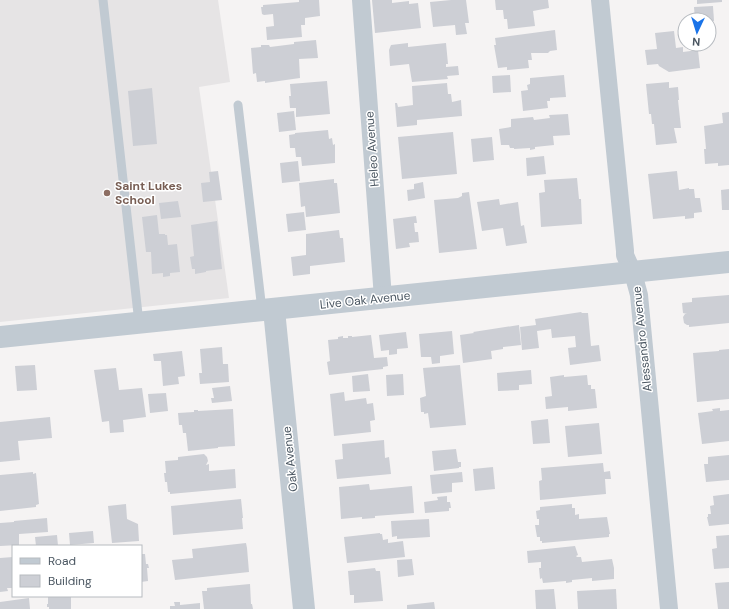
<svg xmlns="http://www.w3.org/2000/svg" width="729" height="609" font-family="'DM Sans',sans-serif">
  <rect width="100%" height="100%" fill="#f5f3f3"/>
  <!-- education -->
  <path fill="#e6e4e5" d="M0,0H218L230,82L199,87L229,298L0,322Z"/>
  <!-- building -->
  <g fill="#cdcfd5">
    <path d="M299,0H319L320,16L305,18V25H301L302,37L267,40L266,27L274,26L273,14L264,15L262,14L261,7H263V5L299,2Z"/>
    <path d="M372,0H392V3L409,1V4L418,3L421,28L375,33Z"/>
    <path d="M451,0H466L469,23H465L467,34L456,35L455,25L433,27L430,2Z"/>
    <path d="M495,0H548L549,8L533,11L535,26L508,29L507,19H504L503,10H496Z"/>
    <path d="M697,0H722V2L697,4Z"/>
    <path d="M713,6L714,21L695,20L694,7Z"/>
    <path d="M555,30L557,50L550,51L548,53H531L532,60H528L529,68L507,70V67L498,68L494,45H496L495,38Z"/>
    <path d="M674,31L676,48L683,47V52L698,50L700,68L669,72L659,66L658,64L647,65L645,50L657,49L655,33Z"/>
    <path d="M316,40L318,58L299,59L300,78L265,83V81L257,82L256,73L253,74L251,48L261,47V45H269L270,47L294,44V42Z"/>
    <path d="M408,43V47L446,43L448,64H446V67L458,66L459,75L447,76L448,79L412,82L409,64L390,66L389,50L391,45Z"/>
    <path d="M510,75L511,92L493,93L492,76Z"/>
    <path d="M564,75L566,97L550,98V101H547L548,108L523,111L521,91L528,90L527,85L530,84V78Z"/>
    <path d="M327,81L330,114L296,117V108H290L289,96H291L290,84Z"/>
    <path d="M669,82V88L678,87L679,100H678L681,128H674L677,143L656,145L654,124H652L651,114H649L646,84Z"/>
    <path d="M447,83L448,94H451L452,102L461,100L462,116L417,120V125L397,127L395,103H397L398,107L413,105L412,86Z"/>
    <path d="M152,88L157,144L133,146L128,91Z"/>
    <path d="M294,111L296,130L279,132L277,113Z"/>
    <path d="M729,112V165L718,166V163L705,164L704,149H706L704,126L723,123L722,113Z"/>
    <path d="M568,114L570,135L553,136L554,145L535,147V149L530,150V148L514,149V148H510L509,145H501L499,129L511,127V119L533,117L534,120L550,118L549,115Z"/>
    <path d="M328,130L329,139L332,138L333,145L335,144V163L302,166L301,157H296L295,148H290L289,135L295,134V133Z"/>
    <path d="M453,132L457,174L402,179L398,137Z"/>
    <path d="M492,137L494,160L473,162L471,139Z"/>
    <path d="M544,156L546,174L527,176L526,158Z"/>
    <path d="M298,161L300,181L282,183L280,163Z"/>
    <path d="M218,171L222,200L203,202L201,183L210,182L209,172Z"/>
    <path d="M677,171L679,190L689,188V189H694L695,198H700L702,212L694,213V218L685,219V216L653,219L648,174Z"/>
    <path d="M577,178L579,199H581L582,224L541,227L539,193L545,192L544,180Z"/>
    <path d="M334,179V183H337L340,213L306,217L305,206L301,207L299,183Z"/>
    <path d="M423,182L425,198L408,201L407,190L414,189V184Z"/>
    <path d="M729,189V210H722L721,190Z"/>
    <path d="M469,192L477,249L439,253L434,200L458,198L462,196V193Z"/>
    <path d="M499,199L500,205L518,202L521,226L524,225L527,243L506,246L503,228L482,231L477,202Z"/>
    <path d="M178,201L181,217L161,219L159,203Z"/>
    <path d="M304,212L306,230L288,232L286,214Z"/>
    <path d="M157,215L159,234H165V235H167L168,245L177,244L180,272L170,273V276L163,277V273L152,274L151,252H146L142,217Z"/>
    <path d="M416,216L417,223H414L415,232H418L419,242L409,243L410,247L396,249L393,219Z"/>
    <path d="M217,221L222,269L206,271V272L195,274V269H192L190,257L194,256L191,225Z"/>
    <path d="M339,230L340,238H343L345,262L310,266V274L293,276L291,257L306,255V234Z"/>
    <path d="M729,295V323L689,327V325H687L684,323L683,317L685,314H687L683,313L682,303L692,302V298Z"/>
    <path d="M581,312L582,313H588L591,346L599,345L601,361L570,365L568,348L576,347L575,336L552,338L551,329L537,331L539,348L522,350L520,327L536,325L535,319Z"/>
    <path d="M519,325L521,345L503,347V349L491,351L492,359L463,363L460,335L474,333L473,332Z"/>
    <path d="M452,331L454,354L440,356V363L432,364L431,357H421L419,334Z"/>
    <path d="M406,332L408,348L397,349V354L389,355V350L381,351L379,335Z"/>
    <path d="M371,335L374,358L387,357L388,366L383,367V369L329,375L327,362L330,361L328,340L338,339V337L343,336V338H348V336H352V337Z"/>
    <path d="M222,347L223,364H228L229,382L200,384L199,373H202L200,349Z"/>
    <path d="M729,349V399L697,402L693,353L719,351V350Z"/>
    <path d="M182,351L185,376L178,377L179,384L163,386L161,361H154L153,354Z"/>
    <path d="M35,365L37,390L17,391L15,366Z"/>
    <path d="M460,365L466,425L430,428L428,413L424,414V412H421L420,398L426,396L423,368Z"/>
    <path d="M116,368L119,390L142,388L146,417L123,420L124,432L110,433L109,421L102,422L94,370Z"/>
    <path d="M531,370L532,384L519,385V390L498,391L497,373Z"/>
    <path d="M368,374L370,391L353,392L352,376Z"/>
    <path d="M403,374L404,395L387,396L386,375Z"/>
    <path d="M564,375V377L587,375L588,385H591V389H595L597,408L568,411V407L546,409L545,397L552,396L550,377Z"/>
    <path d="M230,386L232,401L212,403L211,398H214L212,388Z"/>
    <path d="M344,392L345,401L366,398L367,404L373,403L375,420L370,421L371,432L334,436L330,394Z"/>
    <path d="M166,393L168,411L150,413L148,394Z"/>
    <path d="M720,408V411L729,410V441L702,444L698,413L713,411L712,409Z"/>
    <path d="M233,409L235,446L218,447V448L188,451L186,433H183L182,425H179L178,413L194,412V410H198V411Z"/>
    <path d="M50,417L52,438L18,441L20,460L0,462V422Z"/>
    <path d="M548,419L550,443L533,444L531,421Z"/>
    <path d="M599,423L602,454L568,457L565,426Z"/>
    <path d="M384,440L385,458L389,457L391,474L337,479L335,460L343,459L342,444Z"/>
    <path d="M456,449L458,462H461V467H459V468L434,471L432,451Z"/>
    <path d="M204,454L207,457L208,461L206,465L209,464V471L235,469L236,488L170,494V492H168L167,482H165L164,473H166L165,461L178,460V457Z"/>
    <path d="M729,455V480L706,482L704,464H708V457Z"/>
    <path d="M603,463L604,472L610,471L611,479H605L606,494L540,500L539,481L542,480L541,468Z"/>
    <path d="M493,467L495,489L475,491L473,469Z"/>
    <path d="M33,472V474L36,473L39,504L36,505V507L0,511V475Z"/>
    <path d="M462,472L463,482L452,483V492L432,494L430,475Z"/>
    <path d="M369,484L370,490L412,486L414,513L375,516V518L362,519V517L341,519L339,487Z"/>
    <path d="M729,494V524L709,526L707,517H708V514H711L710,506L714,505L713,496Z"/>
    <path d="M447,496V502H450L451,508H449V511L425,513L424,502L438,500L437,497Z"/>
    <path d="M241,499L243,518H242L243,529L173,535L171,506Z"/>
    <path d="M126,504L127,519L138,524L139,541L112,543L108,506Z"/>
    <path d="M572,504V508H575V515L579,514V519L607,517L610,534H609V537L542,543V541H540V537H537L535,525H539V519H537L536,511L540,510V507Z"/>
    <path d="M47,518L48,532L19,534V545L0,546V523L14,522V521Z"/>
    <path d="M429,519L430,537L397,539V536L392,537L391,521Z"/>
    <path d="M93,531L94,543L70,545L69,533Z"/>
    <path d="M380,533V534H382L383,540L388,539V543L403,541L405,557L347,563L344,537Z"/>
    <path d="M57,535L58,546H36L35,537Z"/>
    <path d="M729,535V568L714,569L712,549L717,548L716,536Z"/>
    <path d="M246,543L247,548L249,572L175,580L172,560L193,558L192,549Z"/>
    <path d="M575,546L578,555L576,556L577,557H581L582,562L612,559L614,568V579L592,581V578L572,580V582L566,583V581L543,583L542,578L540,579L539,568H541V562L528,563L527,551Z"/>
    <path d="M141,554H145L146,564H148L149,568H147L148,581L141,582Z"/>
    <path d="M13,557V588H7L8,591L0,592V558Z"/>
    <path d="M412,559L414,575L398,577L397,560Z"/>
    <path d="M375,568L376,571H380L383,601L354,603V595H350L348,571Z"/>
    <path d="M729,582V609H718L715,583Z"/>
    <path d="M250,584L251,604H252L253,609H204L202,591H207V588Z"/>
    <path d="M554,589L556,609H536L535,590Z"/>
    <path d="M616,589L617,609H578L577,591Z"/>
    <path d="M56,596H71V609H49V607H47V604H48V597H56Z"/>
    <path d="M29,598L30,609H0V602Z"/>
    <path d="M174,602H180V605L200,603V609H170V606H175Z"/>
    <path d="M434,602L435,609H407V605Z"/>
  </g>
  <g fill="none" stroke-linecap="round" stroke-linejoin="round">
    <!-- service -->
    <g stroke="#c1cad2" stroke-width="9">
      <path d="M103,0L139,323"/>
      <path d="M238,105L262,310"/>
    </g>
    <!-- minor -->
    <g stroke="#c1cad2" stroke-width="18">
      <path d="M361,0L383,298"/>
      <path d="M600,0L625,251V255L633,273L639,295L669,609"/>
    </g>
    <!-- tertiary -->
    <g stroke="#c1cad2" stroke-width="22">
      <path d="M274,310L304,609"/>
      <path d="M0,337L729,262"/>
    </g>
  </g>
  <!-- markers -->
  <circle fill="#8d6e63" stroke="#fff" stroke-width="1.5" cx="107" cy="193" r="4"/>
  <g text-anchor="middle" stroke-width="3" stroke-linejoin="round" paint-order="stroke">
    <!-- street labels -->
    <g font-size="12" fill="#4a5661" stroke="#fff">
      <text transform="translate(372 149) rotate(-94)" y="4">Heleo Avenue</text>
      <text transform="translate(365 300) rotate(-6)" y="4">Live Oak Avenue</text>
      <text transform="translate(642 339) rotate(-96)" y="4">Alessandro Avenue</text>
      <text transform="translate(290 459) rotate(-96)" y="4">Oak Avenue</text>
    </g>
    <!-- education labels -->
    <g font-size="12" font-weight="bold" fill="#785e54" stroke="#fff" text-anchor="start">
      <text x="115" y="190">Saint Lukes<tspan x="115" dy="14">School</tspan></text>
    </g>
  </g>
  <!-- legend -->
  <rect x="12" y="545" width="130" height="52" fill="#ffffff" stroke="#b7bbc0"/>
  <rect x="20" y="558" width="20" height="6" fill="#c1cad2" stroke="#b7bbc0"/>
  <text x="48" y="565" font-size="12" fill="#4a5661">Road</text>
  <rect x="20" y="575" width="20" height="12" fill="#cdcfd5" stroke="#b7bbc0"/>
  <text x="48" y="585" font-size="12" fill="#4a5661">Building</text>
  <!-- north arrow -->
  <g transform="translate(697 32) rotate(184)"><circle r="19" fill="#ffffff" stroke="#b7bbc0"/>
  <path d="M0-3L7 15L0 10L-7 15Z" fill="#1a73e8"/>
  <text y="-6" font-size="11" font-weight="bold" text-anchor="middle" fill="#4a5661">N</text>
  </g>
</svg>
